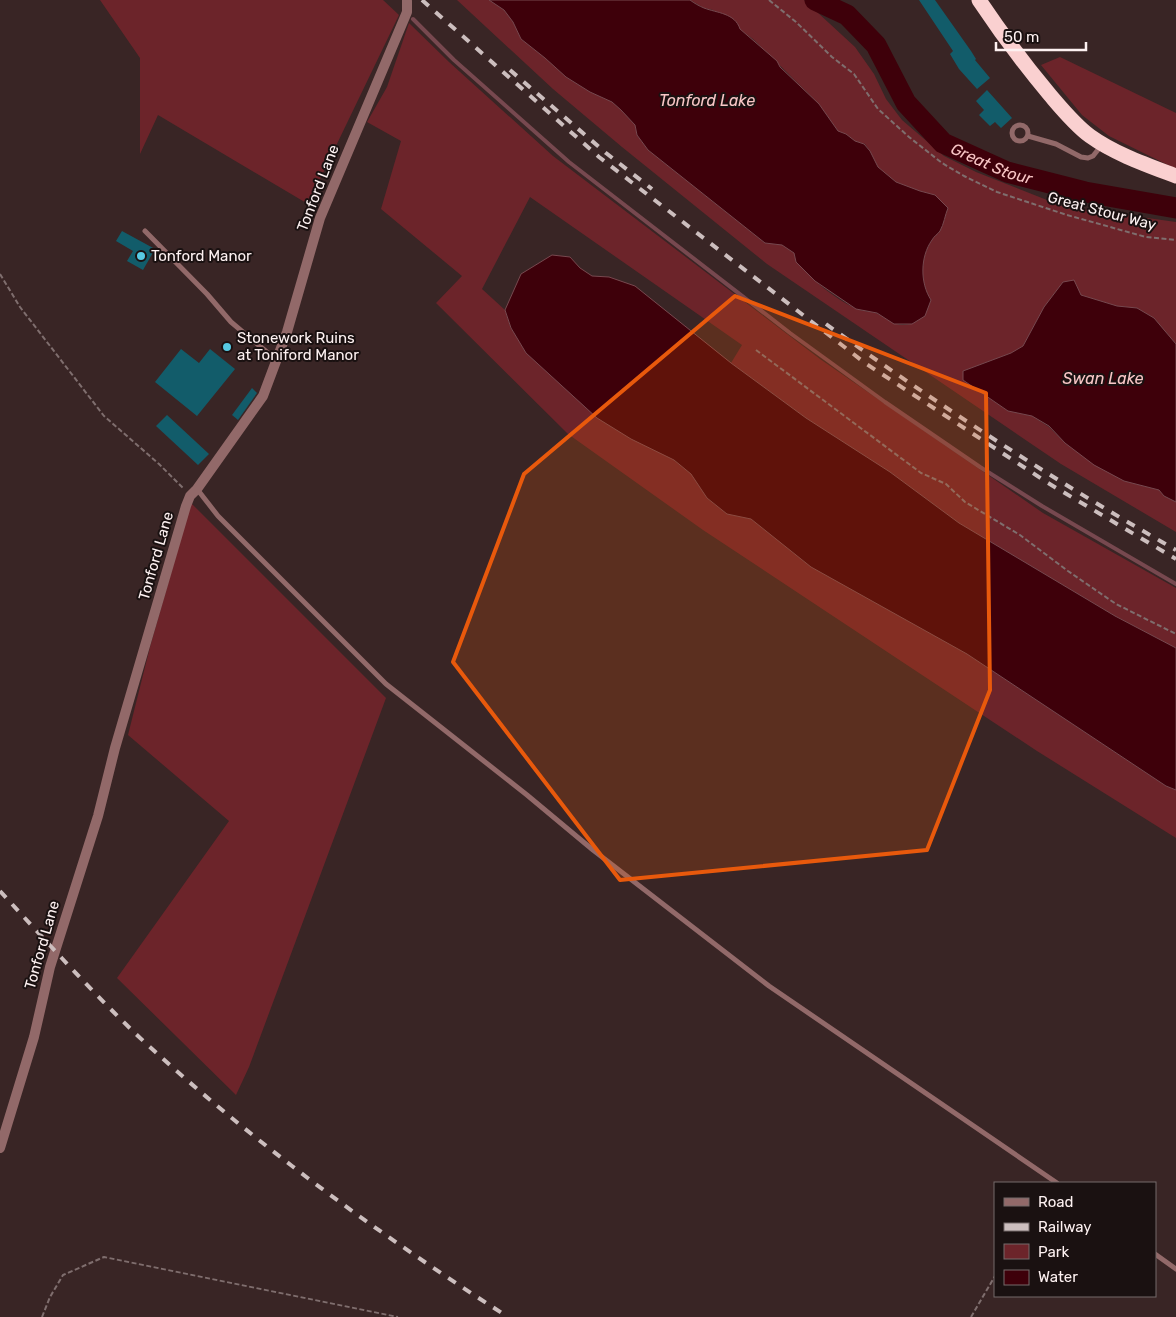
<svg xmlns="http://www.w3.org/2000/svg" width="1176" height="1317" font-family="Rubik,sans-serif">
  <rect width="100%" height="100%" fill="#392525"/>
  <!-- green -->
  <g fill="#6c242a">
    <path d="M100,0H383L399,15L308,204L158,115L140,154V58Z"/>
    <path d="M457,0H489L504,10L513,22L521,39L545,58L566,77L590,92L612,102L621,110L635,125L637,135L648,150L765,243L782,245L794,253C799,272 837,300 855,308C862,312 871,311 878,314C890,320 897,329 913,323C924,318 927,310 931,300C920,283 920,257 932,240C934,236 938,234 940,231C944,224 945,215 948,208L935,195L920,191L896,182L878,167L870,151L865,144L855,141L846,134L838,131L819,104L753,39L713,10L704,8L690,0H804L855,47L874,74L886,99L902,120L944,156L976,172L1062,206L1176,222V344L1154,318L1137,308L1117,306L1081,295L1074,281L1063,282L1044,307L1023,346L1011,353L963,371V380L1008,411L1032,416L1049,427L1065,443L1124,481L1159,490L1164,496L1176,502V532L1061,464L767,264L622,147L553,89Z"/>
    <path d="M409,23L449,62L553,156L820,359L1043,513L1176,588V648L1115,616L959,523L890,472L806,418L731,363L742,345L530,197L482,289L505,310L511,329L691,474L707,498L727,514L751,519L811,567L967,654L1166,786L1176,790V838L1037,751L703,530L568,434L436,303L462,276L381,209L401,141L367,122L387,87Z"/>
    <path d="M1060,57L1176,113V169L1109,136L1082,115L1041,65Z"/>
    <path d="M191,503L386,698L249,1067L236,1095L117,978L229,821L128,735L150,647Z"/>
  </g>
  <!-- water -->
  <g fill="#3e000a" stroke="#77484f">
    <path d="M489,0H690C694,3 699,6 704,8C717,13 735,13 740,29L777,61L780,67L819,104L838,131L846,134L855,141L864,144L870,151L878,167L896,182L920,191L935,195L948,208C945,215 944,224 940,231C938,234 934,236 932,240C920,257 920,283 931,300L925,316L912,324H894L877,313L856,309L815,281L796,262L794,253L782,245L765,243L648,150L637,135L635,125L621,110L612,102L590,92L566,77L545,58L521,39L513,22L504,10Z"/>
    <path d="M552,255L570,257L580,268L592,276L609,277L635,286L731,363L806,418L890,472L959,523L1115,616L1176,648V790L1166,786L967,654L811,567L751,519L727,514L707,498L691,474L674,460L631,439L597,418L526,353L511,328L505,310L521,274Z"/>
    <path d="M1074,280L1081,295L1117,306L1137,308L1154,318L1176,344V502L1164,496L1159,490L1124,481L1094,465L1065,443L1049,426L1032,416L1008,411L963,380V371L1011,353L1023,346L1044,307L1063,282Z"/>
  </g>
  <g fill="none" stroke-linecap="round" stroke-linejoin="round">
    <!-- stream -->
    <path stroke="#77484f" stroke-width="4" d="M413,19L454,60L569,162L790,333L885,402L980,467L1042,506L1176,584"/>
    <!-- river -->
    <path stroke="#3e000a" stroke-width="21" id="s1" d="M815,0L847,15L876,45L906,103L943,143L1007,172L1085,192L1176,208"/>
  </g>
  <!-- building -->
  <g fill="#125c6a">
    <path d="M919,0H935L971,51L976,59L975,60L990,78L977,89L959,69L950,54L953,51Z"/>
    <path d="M987,90L1012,118L1001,128L995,122L990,126L979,115L984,110L976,101Z"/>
    <path d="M122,231L155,249L143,270L127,261L133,251L116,241Z"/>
    <path d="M181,349L199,363L210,349L235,369L197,416L155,382Z"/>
    <path d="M252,388L257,393L238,420L232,415Z"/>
    <path d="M167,415L209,454L198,465L156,426Z"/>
  </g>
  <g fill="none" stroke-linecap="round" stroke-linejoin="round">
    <!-- path -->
    <g stroke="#7f6e6e" stroke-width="2" stroke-dasharray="5 2.5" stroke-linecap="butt">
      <path d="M769,0L796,22L832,57L854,74L878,109L909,137L942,163L964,176L997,192L1067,215L1146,237L1176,240"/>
      <path d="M0,274L20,307L104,416L159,464L183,488"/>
      <path d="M756,350L921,473L946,484L965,502L1020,535L1068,571L1116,604L1176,634"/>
      <path d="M42,1317L50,1297L63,1275L104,1257L398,1317"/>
      <path d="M971,1317L995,1276"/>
    </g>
    <!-- lane -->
    <g stroke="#926969" stroke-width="5">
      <circle cx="1020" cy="133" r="8"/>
      <path d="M1028,136L1056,144L1081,157L1088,158L1093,156L1101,146"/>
      <path d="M145,231L207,294L231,322L268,353L275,364"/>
      <path d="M197,489L218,516L386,684L527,795L593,850L769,986L1057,1183"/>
      <path d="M1155,1254L1176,1269"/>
    </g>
    <!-- street -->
    <path stroke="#926969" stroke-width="10" d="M0,1148L34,1037L50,967L98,816L115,748L186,506L190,496L197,489L263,396L287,332L320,218L407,12V1"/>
    <!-- highway -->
    <path stroke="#fad0d0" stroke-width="15" d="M979,0C1001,33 1024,64 1050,95C1062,109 1075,125 1090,136C1115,154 1147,165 1176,176"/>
    <!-- rail -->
    <g stroke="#ccbebe" stroke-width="4" stroke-dasharray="9 9" stroke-linecap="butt">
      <path d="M422,0L599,157L865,363L1048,483L1176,559"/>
      <path d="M510,70L606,153L652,189"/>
      <path d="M826,324C938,405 1055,481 1176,550"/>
      <path d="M0,891C45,940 90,990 138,1036C252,1142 377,1233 508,1317"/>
    </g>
  </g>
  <!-- marked area -->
  <path fill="#e8590c" fill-opacity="0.2" stroke="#e8590c" stroke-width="4" stroke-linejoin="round" d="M735,296L986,393L990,690L927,850L620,880L453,662L524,474Z"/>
  <!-- markers -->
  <g fill="#57c9e2" stroke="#1a1111" stroke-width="2">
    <circle cx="141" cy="256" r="5"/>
    <circle cx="227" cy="347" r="5"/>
  </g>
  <g text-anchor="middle" stroke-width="4" stroke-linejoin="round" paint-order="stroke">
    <!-- street labels -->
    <g font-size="15" fill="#fdf1f1" stroke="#1a1111">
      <text transform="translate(318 188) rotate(-69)" y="5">Tonford Lane</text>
      <text transform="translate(1102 211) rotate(15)" y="5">Great Stour Way</text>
      <text transform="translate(156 556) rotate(-74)" y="5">Tonford Lane</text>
      <text transform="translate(42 945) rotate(-74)" y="5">Tonford Lane</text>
    </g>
    <!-- poi labels -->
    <g font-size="15" fill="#fdf1f1" stroke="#1a1111" text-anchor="start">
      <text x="151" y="261">Tonford Manor</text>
      <text x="237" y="343">Stonework Ruins<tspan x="237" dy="17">at Toniford Manor</tspan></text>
    </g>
    <!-- water labels -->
    <g font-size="16" font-style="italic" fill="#f9c6c6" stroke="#1a1111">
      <text x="707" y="106">Tonford Lake</text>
      <text dy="6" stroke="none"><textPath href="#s1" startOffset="250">Great Stour</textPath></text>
      <text x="1103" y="384">Swan Lake</text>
    </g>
  </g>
  <!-- legend -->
  <rect x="994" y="1182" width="162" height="115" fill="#1a1111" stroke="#756b6b"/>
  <rect x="1004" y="1198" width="25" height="8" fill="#926969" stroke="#756b6b"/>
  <text x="1038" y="1207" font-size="15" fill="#fdf1f1">Road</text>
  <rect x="1004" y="1223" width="25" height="8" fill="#ccbebe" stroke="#756b6b"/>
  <text x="1038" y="1232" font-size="15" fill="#fdf1f1">Railway</text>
  <rect x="1004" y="1244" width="25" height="15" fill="#6c242a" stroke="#756b6b"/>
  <text x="1038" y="1257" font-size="15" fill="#fdf1f1">Park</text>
  <rect x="1004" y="1270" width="25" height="15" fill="#3e000a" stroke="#756b6b"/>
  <text x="1038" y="1282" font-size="15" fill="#fdf1f1">Water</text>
  <!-- scale -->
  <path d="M996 42v8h90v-8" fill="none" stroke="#fdf1f1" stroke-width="2.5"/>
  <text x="1004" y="42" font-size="15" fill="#fdf1f1" stroke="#1a1111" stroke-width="4" paint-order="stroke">50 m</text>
</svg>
